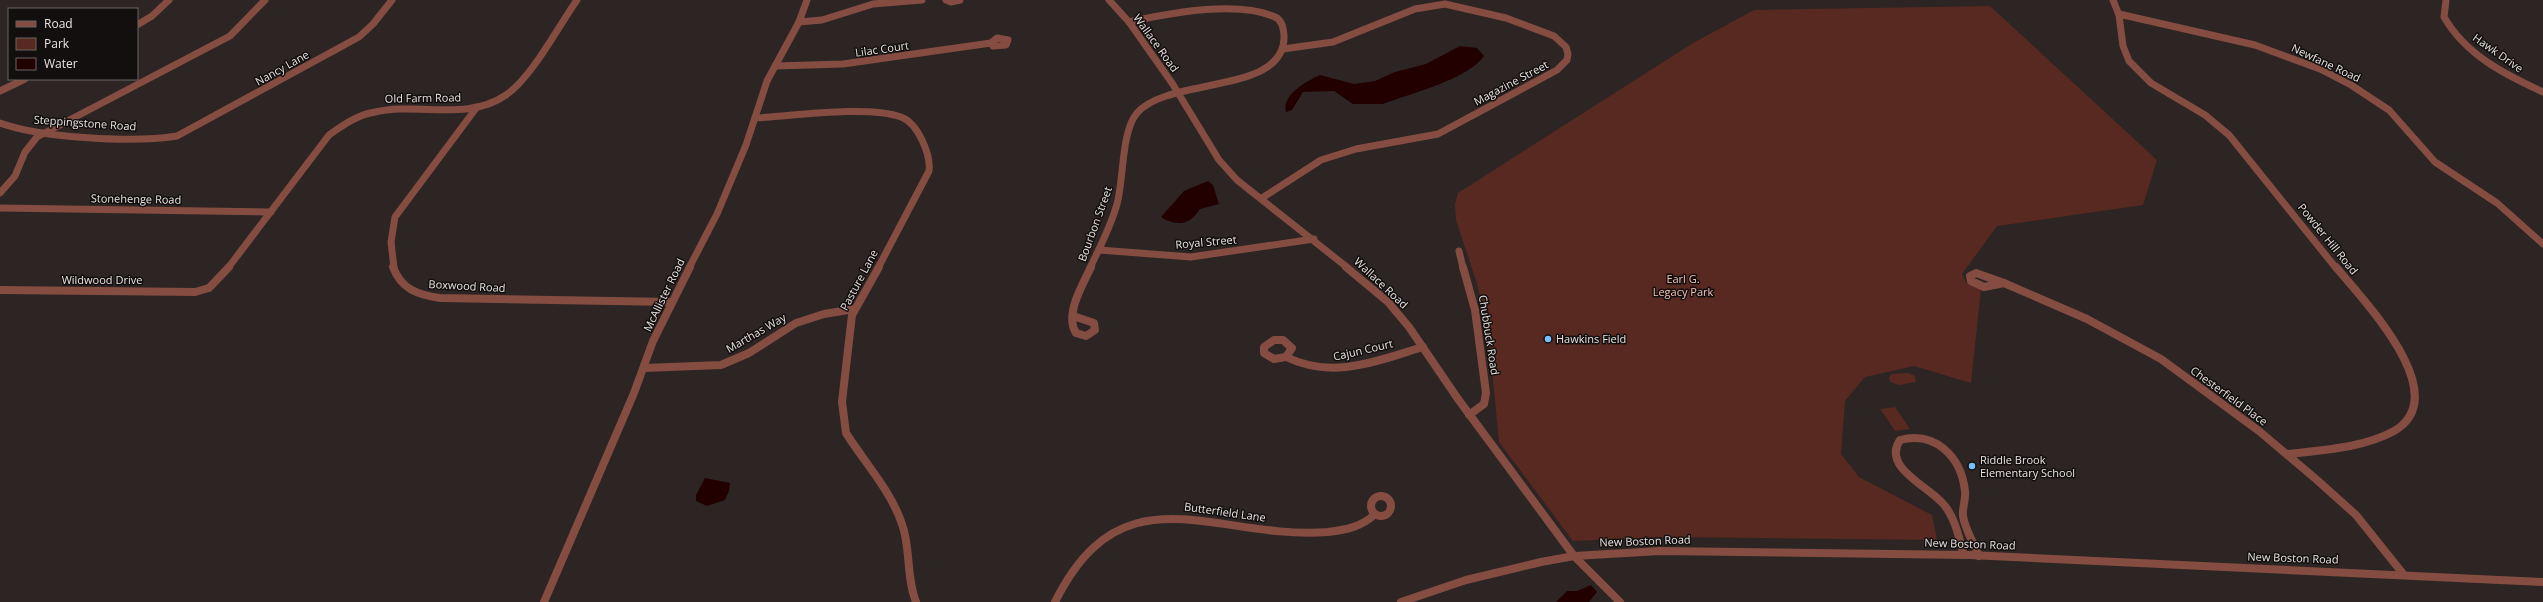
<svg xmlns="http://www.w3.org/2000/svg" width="2543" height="602" font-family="'Open Sans',sans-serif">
  <rect width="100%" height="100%" fill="#2c2523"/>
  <!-- green -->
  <g fill="#572920">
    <path d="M1990,6L2157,160L2143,205L1997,226L1962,274L1966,282L1981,289L1971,383L1914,366L1865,377L1845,401L1841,454L1859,477L1932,515L1937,540L1666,537L1573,541L1499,442L1490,348L1478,287L1456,220L1455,204L1458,193L1693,43L1754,10Z"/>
    <path d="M1908,373L1915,376L1916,382L1899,385L1890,382L1889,377L1892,374Z"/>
    <path d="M1895,407L1910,429L1895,431L1880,409Z"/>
  </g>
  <!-- water -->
  <g fill="#230000">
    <path d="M1460,46L1477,48L1484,56C1469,79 1409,94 1383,104H1353L1334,91L1303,92L1292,110L1286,112C1281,95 1307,81 1320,75L1354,84L1375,81L1395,72L1426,64Z"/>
    <path d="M1208,181L1213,185L1219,204L1200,209C1190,225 1177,227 1161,217L1184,191Z"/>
    <path d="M705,478L730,483L729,491L725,500L707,506L696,501V495Z"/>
    <path d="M1591,585L1597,592L1589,602H1556L1567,591H1577Z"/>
  </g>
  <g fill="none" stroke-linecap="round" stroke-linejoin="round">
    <!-- minor-far1 -->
    <g stroke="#854c41" stroke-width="7">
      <path d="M946,0L951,2L960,0"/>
      <path d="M1109,0L1129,22L1172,83L1219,160L1237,180L1348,268"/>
      <path d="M2113,0L2119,15L2123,46L2129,61L2151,83L2205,115L2229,135L2336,268"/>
      <path d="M2446,0L2444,17C2466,55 2504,74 2543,92"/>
      <path d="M2119,14L2255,45L2320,69L2351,85L2389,110L2435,162L2497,203L2543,244"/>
      <path d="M799,22L822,20L873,4L922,0"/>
      <path d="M137,25L152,16L169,0"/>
      <path d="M997,38L1008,40L1006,45L993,46L991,43Z"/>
      <path d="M775,66L843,64L991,43"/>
      <path d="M0,91L25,79"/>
      <path d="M755,118C792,116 868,105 901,117C918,123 931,155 929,171L878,268"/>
      <path d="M0,123C42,138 133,143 177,136L359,37L373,24L392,0"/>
      <path d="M0,193L15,176L25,152L37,137L230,36L265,0"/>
      <path d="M1262,198L1321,160L1356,149L1438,134L1557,70L1567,60L1568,54L1566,47L1554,36L1506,18L1445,4L1415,9L1333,42L1283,49"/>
      <path d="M0,208L271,212"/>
      <path d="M1099,250L1191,257L1314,239"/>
      <path d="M1459,251L1463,268"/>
      <path d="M228,268L329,135C343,125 357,115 375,112C418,102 467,122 506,95C532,77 558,27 577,0"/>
      <path d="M394,268L391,242L395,217L477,107"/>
      <path d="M689,268L717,214L746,145L767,81L799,22L807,0"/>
      <path d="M1090,268C1100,247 1111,226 1117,204C1124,179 1121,132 1137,113C1169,76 1287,95 1284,35C1283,27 1282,20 1275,17C1238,0 1169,13 1129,22"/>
    </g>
    <!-- minor -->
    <g stroke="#854c41" stroke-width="8">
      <path d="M393,267C401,289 418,295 440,298L671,302"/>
      <path d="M879,267L852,315L842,402L846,433C865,463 891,491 902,524C911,549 906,577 916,602"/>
      <path d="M1346,267L1388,302L1409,327L1458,399L1574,556L1620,602"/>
      <path d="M1463,267L1475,310L1486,393L1484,404L1469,415"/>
      <path d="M1976,273L2004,283L1984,287L1971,281L1970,276Z"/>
      <path d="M2004,283L2087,319L2161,359L2259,431L2317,480L2356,515L2404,575"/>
      <path d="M0,290L195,292L209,288L229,267"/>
      <path d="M1073,316L1094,323L1095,330L1086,336L1076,333C1064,315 1083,284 1091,267"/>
      <path d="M1274,340H1283L1292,348L1286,357L1274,359L1264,353V347Z"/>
      <path d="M1286,357C1334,380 1376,361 1423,347"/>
      <path d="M644,368L721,365L749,353L796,323L824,314L854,309"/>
      <path d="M2288,454C2323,450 2363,448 2394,431C2456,395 2362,299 2336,267"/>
      <circle cx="1381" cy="506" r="10"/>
      <path d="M1964,555C1959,539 1956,520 1945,506C1931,487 1881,468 1900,440C1935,431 1961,456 1965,491C1966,500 1962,508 1963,516C1965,530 1974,543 1979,556"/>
      <path d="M544,602L634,393L653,341L690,267"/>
      <path d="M1055,602C1123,465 1216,541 1328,532C1345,530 1362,527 1375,514"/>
      <path d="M1401,602L1466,580L1541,562L1574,556L1660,551L1969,555L2543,582"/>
    </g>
  </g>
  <!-- markers -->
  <g fill="#76c0f7" stroke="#120f0e" stroke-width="1.5">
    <circle cx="1548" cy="339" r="4"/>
    <circle cx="1972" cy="466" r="4"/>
  </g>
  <g text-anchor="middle" stroke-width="3" stroke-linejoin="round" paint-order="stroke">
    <!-- street labels -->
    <g font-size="11" fill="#e9e4e3" stroke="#120f0e">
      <text transform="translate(1156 43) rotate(54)" y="4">Wallace Road</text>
      <text transform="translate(882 49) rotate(-8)" y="4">Lilac Court</text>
      <text transform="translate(2498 53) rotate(35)" y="4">Hawk Drive</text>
      <text transform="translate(2326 63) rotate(25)" y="4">Newfane Road</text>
      <text transform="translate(282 68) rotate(-29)" y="4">Nancy Lane</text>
      <text transform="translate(1511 83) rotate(-28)" y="4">Magazine Street</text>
      <text transform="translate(423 98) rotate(-1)" y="4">Old Farm Road</text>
      <text transform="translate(85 123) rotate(4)" y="4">Steppingstone Road</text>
      <text transform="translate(136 199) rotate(1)" y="4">Stonehenge Road</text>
      <text transform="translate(1095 224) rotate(-70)" y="4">Bourbon Street</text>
      <text transform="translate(2328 239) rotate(51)" y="4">Powder Hill Road</text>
      <text transform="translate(1206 242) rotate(-5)" y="4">Royal Street</text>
      <text x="102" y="284">Wildwood Drive</text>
      <text transform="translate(859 280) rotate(-62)" y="4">Pasture Lane</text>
      <text transform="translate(1381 283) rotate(43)" y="4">Wallace Road</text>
      <text transform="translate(467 286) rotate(3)" y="4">Boxwood Road</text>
      <text transform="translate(664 295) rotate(-64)" y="4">McAllister Road</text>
      <text transform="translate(756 333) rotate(-30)" y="4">Marthas Way</text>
      <text transform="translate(1489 335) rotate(81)" y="4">Chubbuck Road</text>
      <text transform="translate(1363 350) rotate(-13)" y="4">Cajun Court</text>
      <text transform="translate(2229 396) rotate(36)" y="4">Chesterfield Place</text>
      <text transform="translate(1225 512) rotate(8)" y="4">Butterfield Lane</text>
      <text transform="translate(1645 541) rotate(-2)" y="4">New Boston Road</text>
      <text transform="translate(1970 544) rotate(2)" y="4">New Boston Road</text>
      <text transform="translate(2293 558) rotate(2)" y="4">New Boston Road</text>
    </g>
    <!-- park labels -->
    <g font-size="11" fill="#f5c3b9" stroke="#120f0e">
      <text x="1683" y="283">Earl G.<tspan x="1683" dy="13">Legacy Park</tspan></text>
    </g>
    <!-- poi labels -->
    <g font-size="11" fill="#e9e4e3" stroke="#120f0e" text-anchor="start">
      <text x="1556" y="343">Hawkins Field</text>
      <text x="1980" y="464">Riddle Brook<tspan x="1980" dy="13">Elementary School</tspan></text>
    </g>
  </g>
  <!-- legend -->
  <rect x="8" y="8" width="130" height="72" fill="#120f0e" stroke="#686463"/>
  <rect x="16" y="21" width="20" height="6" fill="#854c41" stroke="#686463"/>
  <text x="44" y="28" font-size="12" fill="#e9e4e3">Road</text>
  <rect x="16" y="38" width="20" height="12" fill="#572920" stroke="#686463"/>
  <text x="44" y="48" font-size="12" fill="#e9e4e3">Park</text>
  <rect x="16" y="58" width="20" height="12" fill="#230000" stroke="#686463"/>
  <text x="44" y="68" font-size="12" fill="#e9e4e3">Water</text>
</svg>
